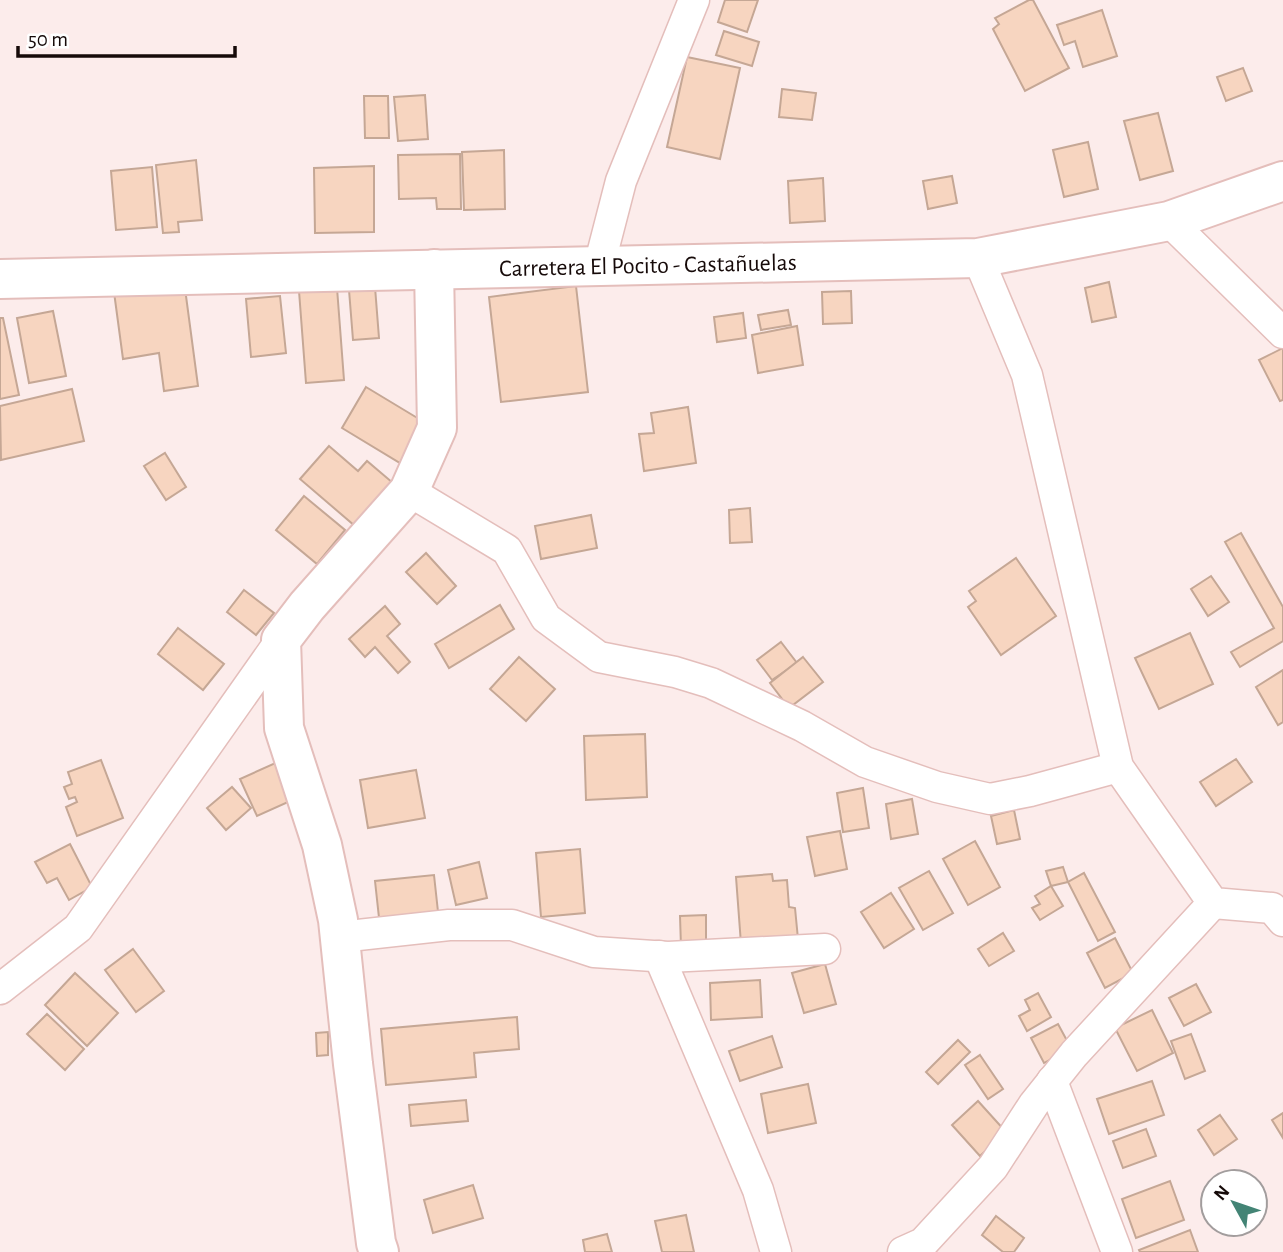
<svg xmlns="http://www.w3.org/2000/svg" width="1283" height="1252" font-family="'Alegreya Sans',sans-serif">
  <rect width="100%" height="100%" fill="#fceceb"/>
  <!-- building -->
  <g fill="#f7d5c0" stroke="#c5a795" stroke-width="2">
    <path d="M725,0H758L747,32L718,22Z"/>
    <path d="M1029,0H1033L1069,68L1025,91L993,29L999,24L995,18Z"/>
    <path d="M1102,10L1117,56L1083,67L1075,41L1064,45L1057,25Z"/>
    <path d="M724,31L759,42L752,66L716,55Z"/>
    <path d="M687,57L740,68L720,159L667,147Z"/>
    <path d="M1243,68L1252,91L1226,101L1217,77Z"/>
    <path d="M782,89L816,93L812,120L779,117Z"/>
    <path d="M425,95L428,139L398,141L394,97Z"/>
    <path d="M364,96H388L389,138H365Z"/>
    <path d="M1158,113L1173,171L1140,180L1124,121Z"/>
    <path d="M1088,142L1098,189L1064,197L1053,150Z"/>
    <path d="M504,150L505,209L464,210L462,152Z"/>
    <path d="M460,154L461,209H437L436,198L399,199L398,155Z"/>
    <path d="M196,160L202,220L178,222L179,232L163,233L156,165Z"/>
    <path d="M374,166V232L315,233L314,168Z"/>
    <path d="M152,167L157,227L116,230L111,171Z"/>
    <path d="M952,176L957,203L928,209L923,181Z"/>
    <path d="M823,178L825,221L790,223L788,181Z"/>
    <path d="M184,281L198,386L164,391L159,353L123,359L114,292Z"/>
    <path d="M1109,282L1116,317L1092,322L1085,288Z"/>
    <path d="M576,286L588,392L501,402L489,297Z"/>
    <path d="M375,287L379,338L353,340L349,290Z"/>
    <path d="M337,288L344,380L306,383L299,291Z"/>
    <path d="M851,291L852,323L823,324L822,292Z"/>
    <path d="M280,296L286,353L251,357L246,299Z"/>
    <path d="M788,310L791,325L761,330L758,315Z"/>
    <path d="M53,311L66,376L29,383L17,318Z"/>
    <path d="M743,313L746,338L717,342L714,317Z"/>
    <path d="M0,318H3L19,395L0,399Z"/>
    <path d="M797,326L803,365L758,373L752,335Z"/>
    <path d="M1283,348V400L1280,401L1259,360Z"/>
    <path d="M366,387L424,422L400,463L342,428Z"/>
    <path d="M72,389L84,441L1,460L0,406Z"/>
    <path d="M688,407L696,463L644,471L639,434L654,433L651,413Z"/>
    <path d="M329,446L358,471L367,461L393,483L355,526L300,479Z"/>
    <path d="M165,453L186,487L166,500L144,466Z"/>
    <path d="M304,496L345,530L317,564L276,530Z"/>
    <path d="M750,508L752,542L730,543L729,510Z"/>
    <path d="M591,515L597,548L541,559L535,526Z"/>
    <path d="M1241,533L1283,607V641L1240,667L1231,652L1274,628L1225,542Z"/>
    <path d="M426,553L456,586L437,604L406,572Z"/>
    <path d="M1016,558L1056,616L1001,655L968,607L976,601L969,591Z"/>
    <path d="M1211,576L1229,602L1208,616L1191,589Z"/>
    <path d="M244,590L274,613L256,635L227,612Z"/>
    <path d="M500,605L514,629L449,668L435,644Z"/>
    <path d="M385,606L400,624L387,636L410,662L398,673L375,647L365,657L349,639Z"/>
    <path d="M178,628L224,664L203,690L158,654Z"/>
    <path d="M1190,633L1213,684L1159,709L1135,658Z"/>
    <path d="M781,642L797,663L772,680L757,660Z"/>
    <path d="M519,657L555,689L526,721L490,689Z"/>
    <path d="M803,657L823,682L789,708L770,683Z"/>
    <path d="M1283,670V722L1278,725L1256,687Z"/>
    <path d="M645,734L647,797L586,800L584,736Z"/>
    <path d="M1236,759L1252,782L1216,806L1200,782Z"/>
    <path d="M101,760L123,818L77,836L66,807L77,802L75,797L69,799L64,787L72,784L68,772Z"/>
    <path d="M280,761L297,798L257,816L240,779Z"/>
    <path d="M416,770L425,818L368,828L360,780Z"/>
    <path d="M232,787L251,808L226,830L207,808Z"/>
    <path d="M863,788L869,828L843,832L837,793Z"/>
    <path d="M912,799L918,834L891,839L886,804Z"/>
    <path d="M1014,810L1020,839L997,844L991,816Z"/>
    <path d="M840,831L847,869L815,876L807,837Z"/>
    <path d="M975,841L1000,887L968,905L943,859Z"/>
    <path d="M70,844L92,887L69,900L57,878L47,883L35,862Z"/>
    <path d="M580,849L585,913L541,917L536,853Z"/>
    <path d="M479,862L487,898L456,905L448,870Z"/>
    <path d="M1063,867L1068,882L1051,886L1046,871Z"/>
    <path d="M929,871L953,913L923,930L899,888Z"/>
    <path d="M1084,873L1115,932L1098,941L1068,882Z"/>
    <path d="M772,874L773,881L787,880L789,907L795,908L798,939L741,944L736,877Z"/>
    <path d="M434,875L439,921L380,927L375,881Z"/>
    <path d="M1051,886L1063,906L1040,920L1032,908L1040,904L1035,896Z"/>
    <path d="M891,893L914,929L884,948L861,912Z"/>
    <path d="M706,915V946L681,947L680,916Z"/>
    <path d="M1003,933L1014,951L989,966L978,949Z"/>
    <path d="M1115,938L1133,973L1105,988L1087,953Z"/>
    <path d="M133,949L164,991L136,1012L105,970Z"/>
    <path d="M825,964L836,1004L804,1013L792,973Z"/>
    <path d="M75,973L118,1013L87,1046L45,1005Z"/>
    <path d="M760,980L762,1017L711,1020L710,983Z"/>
    <path d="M1196,984L1211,1012L1184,1026L1169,998Z"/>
    <path d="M1038,993L1051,1017L1027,1031L1019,1016L1030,1010L1025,1000Z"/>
    <path d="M1152,1010L1173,1053L1137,1071L1115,1028Z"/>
    <path d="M47,1014L84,1049L65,1070L27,1034Z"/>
    <path d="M517,1017L519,1049L474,1053L476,1077L386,1085L381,1029Z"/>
    <path d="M1058,1024L1071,1048L1044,1063L1031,1038Z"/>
    <path d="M328,1032V1055L317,1056L316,1033Z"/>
    <path d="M1191,1034L1205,1071L1185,1079L1171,1041Z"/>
    <path d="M772,1036L782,1067L740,1081L729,1051Z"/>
    <path d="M958,1040L970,1052L938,1084L926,1072Z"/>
    <path d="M980,1055L1003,1089L988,1099L965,1065Z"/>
    <path d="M1152,1081L1164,1115L1109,1134L1097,1099Z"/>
    <path d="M808,1084L816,1123L768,1133L761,1094Z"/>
    <path d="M466,1100L468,1121L411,1126L409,1105Z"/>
    <path d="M978,1101L1006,1132L980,1156L952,1125Z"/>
    <path d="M1283,1113V1138L1272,1120Z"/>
    <path d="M1220,1115L1237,1139L1214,1155L1198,1130Z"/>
    <path d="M1146,1129L1156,1156L1123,1168L1113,1141Z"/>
    <path d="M1170,1181L1184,1220L1136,1238L1122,1199Z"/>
    <path d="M473,1185L483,1218L433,1233L424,1200Z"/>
    <path d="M686,1215L694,1252H662L655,1221Z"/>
    <path d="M996,1216L1024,1238L1014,1252H1003L982,1235Z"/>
    <path d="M1190,1230L1198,1252H1140L1139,1250Z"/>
    <path d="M607,1234L612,1252H585L583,1240Z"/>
  </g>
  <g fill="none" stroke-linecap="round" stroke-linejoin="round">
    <!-- minor casing -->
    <g stroke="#e4bebb" stroke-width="33">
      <g id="minor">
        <path d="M1169,221L1283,333"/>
        <path d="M978,258L1027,375L1118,767L1213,903L1272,908L1283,921"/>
        <path d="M599,266L621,181L694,0"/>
        <path d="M409,491L507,550L546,618L599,657L675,672L711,683L802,726L865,762L937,787L990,799L1030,791L1118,767"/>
        <path d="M340,937L449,925H512L594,952L668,957L825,949"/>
        <path d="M659,956L758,1190L776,1252"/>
        <path d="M0,989L78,928L281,640"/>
        <path d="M1052,1081L1117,1252"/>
        <path d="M903,1252L923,1243L993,1167L1034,1104L1074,1054L1213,903"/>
      </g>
    </g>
    <!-- tertiary casing -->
    <g stroke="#e4bebb" stroke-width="42">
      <path id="tertiary" d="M379,1252L376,1243L353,1064L338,920L322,845L284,728L281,640L307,606L409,491L437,428L434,269"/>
    </g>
    <!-- secondary casing -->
    <g stroke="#e4bebb" stroke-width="42">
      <g id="secondary">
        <path id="s1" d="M0,279L978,258L1169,221L1283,181"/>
      </g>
    </g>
    <!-- minor -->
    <use href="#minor" stroke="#fff" stroke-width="30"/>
    <!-- tertiary -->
    <use href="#tertiary" stroke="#fff" stroke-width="38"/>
    <!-- secondary -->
    <use href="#secondary" stroke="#fff" stroke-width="38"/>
  </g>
  <g text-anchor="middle" stroke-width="6" stroke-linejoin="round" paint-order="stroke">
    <!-- street labels -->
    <g font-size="24" fill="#160a09" stroke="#fff">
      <text dy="8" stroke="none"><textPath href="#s1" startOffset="648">Carretera El Pocito - Castañuelas</textPath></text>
    </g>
  </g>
  <!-- north arrow -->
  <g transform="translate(1234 1203) rotate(310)"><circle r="33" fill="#ffffff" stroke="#a29d9d" stroke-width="2"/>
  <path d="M0-5L12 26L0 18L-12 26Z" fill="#438475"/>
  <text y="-10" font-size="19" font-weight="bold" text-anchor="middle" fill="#160a09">N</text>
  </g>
  <!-- scale -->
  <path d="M18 46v10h217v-10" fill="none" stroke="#160a09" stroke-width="3.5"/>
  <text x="28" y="46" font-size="21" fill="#160a09" stroke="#ffffff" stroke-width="5" paint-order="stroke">50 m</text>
</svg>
